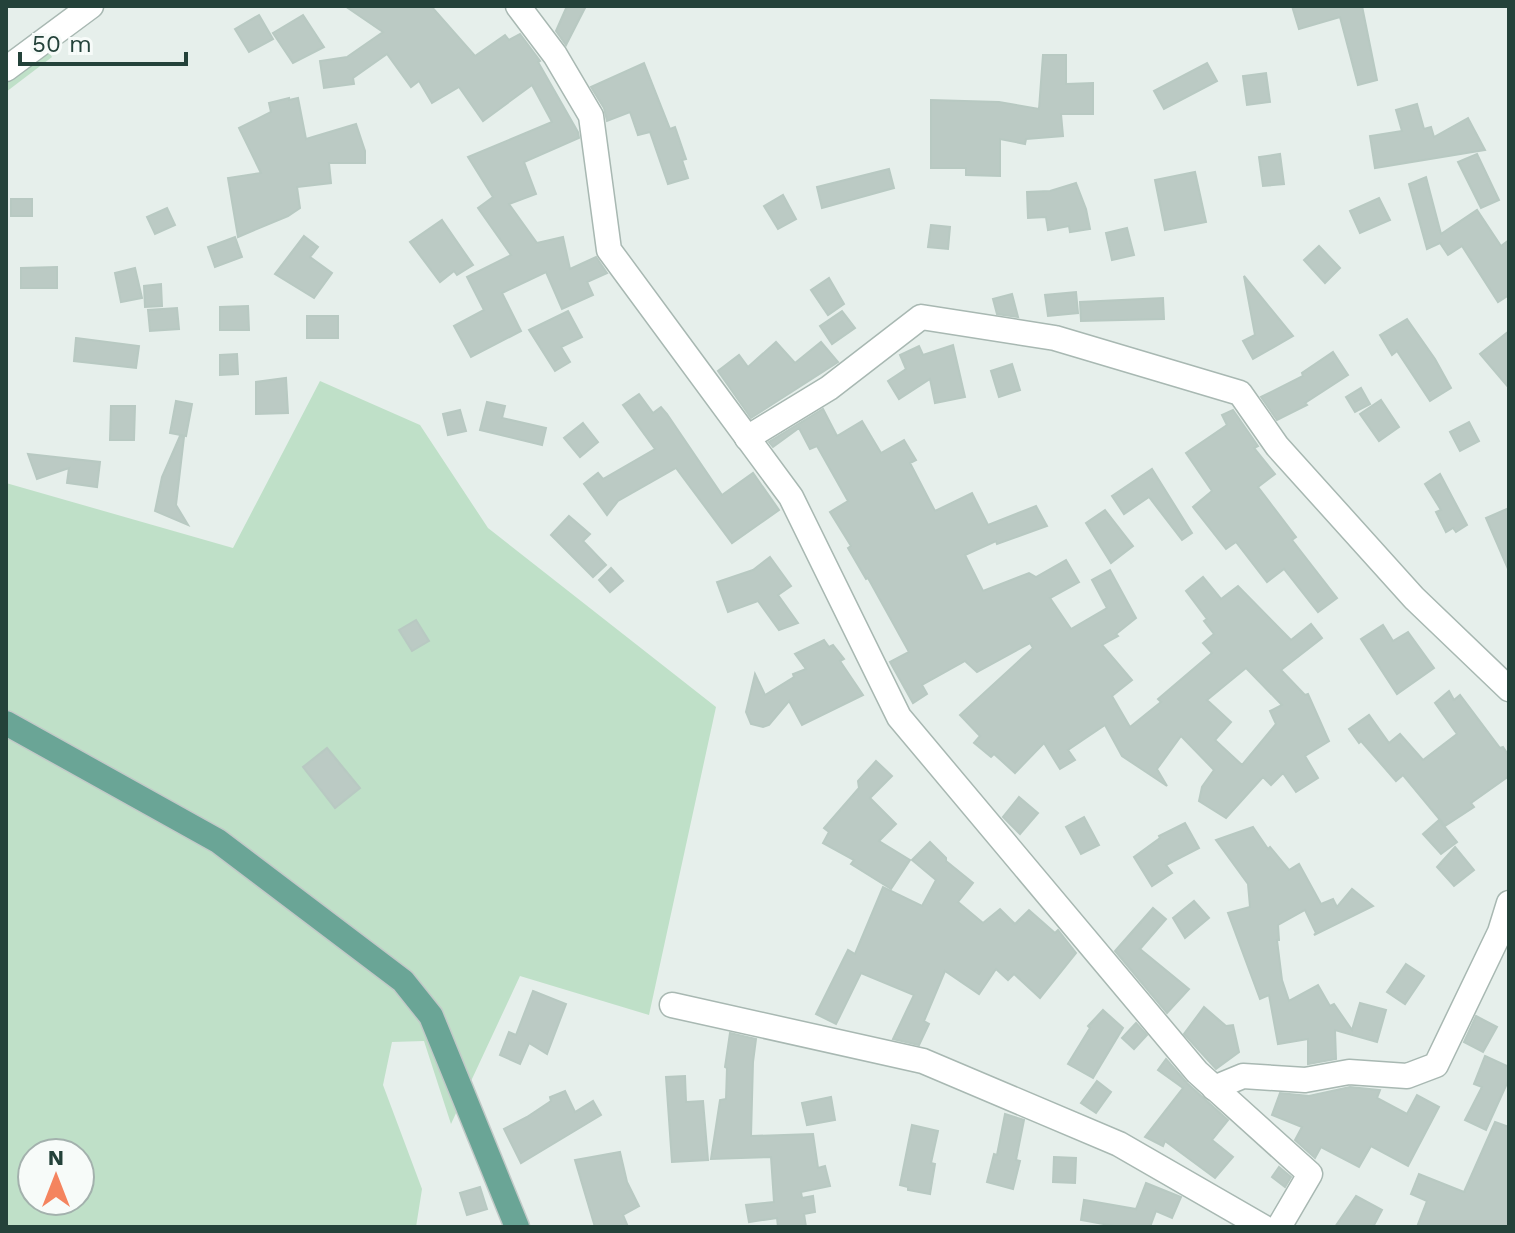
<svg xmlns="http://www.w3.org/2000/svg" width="1515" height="1233" font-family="'Work Sans',sans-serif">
  <rect width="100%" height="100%" fill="#e6efeb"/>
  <!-- green -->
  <g fill="#bfe0c8" fill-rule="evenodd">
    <path d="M37,34L52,57L6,92V52Z"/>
    <path d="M320,381L420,425L488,528L716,707L649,1015L520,976L451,1124L424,1041L392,1042L383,1085L422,1189L416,1227H6V483L233,548ZM32,1153H80V1201H32Z"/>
  </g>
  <!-- building -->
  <g fill="#bbcac4" stroke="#b8c9c2" stroke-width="2" fill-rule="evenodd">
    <path d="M345,6H431L475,56L505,35L509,40L520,34L540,61L538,62L578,132L579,138L524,162L536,194L509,204L537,243L563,237L570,269L596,257L607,273L587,282L593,295L562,309L546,272L502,293L521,331L471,357L454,326L484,310L467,277L511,255L478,208L493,197L468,157L552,122L532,85L483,121L459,87L432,103L419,81L411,87L387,54L353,78L354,84L324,88L320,61L347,57L383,32Z"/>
    <path d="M567,6H586L566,45L556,31Z"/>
    <path d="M1292,6H1362L1377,80L1358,85L1340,17L1299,29Z"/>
    <path d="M259,15L273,39L249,52L235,29Z"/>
    <path d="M303,15L324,47L293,63L273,33Z"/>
    <path d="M1043,55H1066V84L1093,83V114H1061L1063,136L1026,139L1025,144L1000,139V176L966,175V168H931V100L999,102L1039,109Z"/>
    <path d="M644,63L670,129L675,127L686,159L682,160L688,178L668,184L650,132L638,135L630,112L607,121L604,108L591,87Z"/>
    <path d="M1207,63L1217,81L1164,109L1154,91Z"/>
    <path d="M1266,73L1270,102L1247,105L1243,76Z"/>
    <path d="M289,98V100L298,98L306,139L356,124L365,151V163H329L331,183L297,187L300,208L288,216L238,237L228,178L261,173L239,128L271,112L269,103Z"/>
    <path d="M1417,104L1424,129L1431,127L1434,137L1468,118L1485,150L1375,168L1370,136L1402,131L1396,110Z"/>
    <path d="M1280,154L1284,184L1263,186L1259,157Z"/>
    <path d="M1477,154L1499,200L1481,208L1458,162Z"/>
    <path d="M889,169L894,188L822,208L817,187Z"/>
    <path d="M1195,172L1206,222L1165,230L1155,180Z"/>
    <path d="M1426,177L1441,234L1477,210L1501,246L1509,240V295L1498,302L1462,246L1448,255L1440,243L1427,249L1409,184Z"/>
    <path d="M1076,183L1086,209L1090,229L1070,232L1069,226L1048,230L1046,217L1028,218L1027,192L1050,191Z"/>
    <path d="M783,195L796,219L778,229L764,206Z"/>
    <path d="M1379,198L1390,220L1360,233L1350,211Z"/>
    <rect x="11" y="199" width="21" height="17"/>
    <path d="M167,208L175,225L155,234L147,217Z"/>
    <path d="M442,220L473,265L457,275L454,271L440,282L410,242Z"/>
    <path d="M931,225L950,227L948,249L928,247Z"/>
    <path d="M1127,228L1134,255L1112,260L1106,233Z"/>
    <path d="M304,236L318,247L310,257L332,273L314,298L275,274Z"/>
    <path d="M235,237L242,257L215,267L208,247Z"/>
    <path d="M1319,246L1340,268L1325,283L1304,260Z"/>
    <path d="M57,267V288H21V268Z"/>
    <path d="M135,268L142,298L121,302L115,273Z"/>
    <path d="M1244,276L1293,336L1253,359L1243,341L1255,335Z"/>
    <path d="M829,278L844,304L828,315L811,290Z"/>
    <path d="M161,284L162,306L145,307L144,286Z"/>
    <path d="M1076,292L1078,313L1048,316L1045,295Z"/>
    <path d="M1012,294L1018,317L997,314L993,299Z"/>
    <path d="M1163,298L1164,319L1081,321L1080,302Z"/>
    <path d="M248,306L249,330H220V307Z"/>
    <path d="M177,308L179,329L150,331L148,310Z"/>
    <path d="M568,311L582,337L561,347L570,362L555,371L529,330Z"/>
    <path d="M842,311L855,328L832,344L820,326Z"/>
    <rect x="307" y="316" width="31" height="22"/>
    <path d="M1407,319L1435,359L1451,388L1430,401L1397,351L1392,355L1380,335Z"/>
    <path d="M1509,331V388L1480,354Z"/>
    <path d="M76,338L139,346L136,368L74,361Z"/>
    <path d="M776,342L795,363L821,342L838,362L751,418L718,371L739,355L748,367Z"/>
    <path d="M953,345L965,397L935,403L930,379L899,399L888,381L906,369L900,355L919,346L923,355Z"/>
    <path d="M1333,352L1348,375L1305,403L1307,405L1277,420L1261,397L1303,376L1302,373Z"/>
    <path d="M237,354L238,374L220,375V355Z"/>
    <path d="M1012,364L1020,390L999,397L991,371Z"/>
    <path d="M286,378L288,413L256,414V382Z"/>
    <path d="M1361,388L1370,404L1355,412L1346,397Z"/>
    <path d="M639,394L653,413L661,407L667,414L722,495L753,473L779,510L732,543L676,468L618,501L607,515L584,484L598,473L603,479L655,449L623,405Z"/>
    <path d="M1381,400L1399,427L1379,441L1360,414Z"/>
    <path d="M176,401L192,404L186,436L170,433Z"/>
    <path d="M487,402L505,406L502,418L546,428L542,445L480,430Z"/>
    <path d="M111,406H135L134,440H110Z"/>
    <path d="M823,409L837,436L862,421L881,453L904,440L916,460L910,463L935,511L972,493L988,525L1036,506L1047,526L997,544L996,541L965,555L983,591L1029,573L1036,577L1066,560L1079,582L1050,598L1071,629L1107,608L1092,580L1110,570L1136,618L1116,634L1118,636L1102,645L1132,680L1112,696L1130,727L1161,702L1158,699L1212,653L1203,643L1214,634L1204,621L1207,619L1186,591L1203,577L1221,599L1238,586L1291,640L1311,624L1322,638L1281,670L1305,695L1308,694L1329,741L1305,756L1318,778L1296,792L1283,773L1271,785L1263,777L1226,818L1199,801L1202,787L1214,770L1181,736L1157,769L1167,786L1122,756L1105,725L1068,750L1075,760L1060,769L1044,743L1015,773L994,754L991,757L974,743L980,736L960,715L1033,648L1030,643L977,672L965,661L922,685L927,694L913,703L890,662L909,652L868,578L866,579L848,548L851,546L830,512L848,501L817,446L810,449L799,428L773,447L769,442ZM1246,668L1282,705L1270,711L1276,724L1242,765L1215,740L1231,722L1207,700Z"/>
    <path d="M460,410L466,431L448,435L443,414Z"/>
    <path d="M1233,410L1258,446L1254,448L1275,474L1258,487L1296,537L1292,540L1337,598L1318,612L1284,569L1267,582L1236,542L1226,549L1193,507L1212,491L1186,453L1227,425L1222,415Z"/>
    <path d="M1469,422L1479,441L1460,451L1450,432Z"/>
    <path d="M583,423L598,442L580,457L564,438Z"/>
    <path d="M180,436L184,437L176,505L188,525L155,511L162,477Z"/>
    <path d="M28,454L100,462L97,487L67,483L69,468L37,479Z"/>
    <path d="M1152,469L1192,533L1182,540L1149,497L1124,514L1112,496Z"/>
    <path d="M1440,474L1467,525L1456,532L1453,528L1446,532L1436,512L1441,510L1425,484Z"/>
    <path d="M1509,508V571L1486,518Z"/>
    <path d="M1105,510L1133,546L1111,563L1086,523Z"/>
    <path d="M569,516L590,534L583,541L606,565L593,577L551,535Z"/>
    <path d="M770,557L791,586L778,595L798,623L779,630L758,601L728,612L717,582L753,570Z"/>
    <path d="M611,568L623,581L610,592L599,580Z"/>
    <path d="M416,620L429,641L412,651L399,630Z"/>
    <path d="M1383,625L1393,641L1408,632L1434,668L1397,694L1361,639Z"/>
    <path d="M824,640L829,647L833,645L844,659L840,661L863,695L802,725L789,701L769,725L763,727L751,724L746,712L755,674L765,695L794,677L793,674L806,669L795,654Z"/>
    <path d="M1449,691L1454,700L1460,695L1500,748L1503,747L1509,756V776L1471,803L1474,807L1445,826L1403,775L1396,781L1361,741L1359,743L1349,729L1369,715L1389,743L1400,734L1423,760L1457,734L1435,703Z"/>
    <path d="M327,748L360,788L335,808L303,767Z"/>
    <path d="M876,761L892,776L870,798L896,824L879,841L910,860L891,889L851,864L854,860L823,843L829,832L824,828L859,788L858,781Z"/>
    <path d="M1019,797L1038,813L1020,834L1003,817Z"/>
    <path d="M1084,817L1099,845L1081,854L1066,827Z"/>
    <path d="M1439,820L1457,842L1441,854L1423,834Z"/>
    <path d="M1185,823L1199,848L1166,865L1172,873L1152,886L1134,857L1160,838L1159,836Z"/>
    <path d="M1253,827L1268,849L1270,847L1289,870L1299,864L1321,904L1333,899L1337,907L1352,889L1373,906L1314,935L1316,933L1305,910L1278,925L1279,940H1277L1282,980L1289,1001L1318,985L1330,1006L1334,1004L1352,1030L1360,1003L1386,1010L1377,1042L1335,1030L1336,1059L1308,1064V1039L1278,1044L1269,995L1260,999L1228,913L1250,907L1248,884L1216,840Z"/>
    <path d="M930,842L946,858V861L973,883L958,902L983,923L1000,909L1015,924L1029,910L1055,933L1058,930L1076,953L1040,998L1014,974L1008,980L996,969L979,994L945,971L924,1021L929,1024L919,1045L893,1039L914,995L861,973L836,1024L816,1014L848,950L855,954L883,887L922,906L936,880L912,860Z"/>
    <path d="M1455,847L1474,870L1454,886L1437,867Z"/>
    <path d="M1194,901L1209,918L1185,938L1173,918Z"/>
    <path d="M1153,908L1166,919L1140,949L1189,989L1167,1013L1115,951Z"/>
    <path d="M1406,964L1424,976L1405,1004L1387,992Z"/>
    <path d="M533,991L566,1004L547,1054L529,1043L520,1064L500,1055L509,1032L516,1035Z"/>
    <path d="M1204,1007L1226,1026L1233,1025L1239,1052L1216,1069L1184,1034Z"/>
    <path d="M1103,1010L1123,1028L1093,1078L1068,1064L1090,1028L1088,1026Z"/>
    <path d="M1476,1016L1497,1027L1483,1052L1464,1042Z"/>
    <path d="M1136,1023L1147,1035L1134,1049L1122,1038Z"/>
    <path d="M730,1033L756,1039L753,1062L751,1136L813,1134L818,1168L825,1166L830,1186L801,1192L802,1198L813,1196L815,1212L804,1214L806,1227H778L777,1218L749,1222L746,1205L774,1202L771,1157L711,1159L720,1100L726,1099L727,1068L725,1067Z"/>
    <path d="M1485,1056L1509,1067V1079L1486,1130L1465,1120L1482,1087L1474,1084Z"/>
    <path d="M1166,1059L1187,1083L1228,1120L1212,1140L1233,1157L1215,1178L1165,1141L1163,1146L1145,1137L1183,1088L1158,1070Z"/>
    <path d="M685,1076L686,1102L703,1101L708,1160L672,1162L666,1077Z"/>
    <path d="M1097,1081L1111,1092L1096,1113L1081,1103Z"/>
    <path d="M1350,1087L1380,1090L1377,1098L1407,1114L1417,1095L1439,1107L1408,1166L1371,1146L1359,1167L1321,1147L1315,1158L1295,1140L1302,1127L1272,1115L1280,1093L1309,1096Z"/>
    <path d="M565,1091L575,1112L593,1101L601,1115L521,1163L504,1129L527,1117L551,1101L550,1097Z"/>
    <path d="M831,1097L835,1120L807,1125L802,1103Z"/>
    <path d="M1005,1114L1024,1120L1016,1160L1020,1161L1013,1189L987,1182L994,1154L997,1155Z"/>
    <path d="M1495,1122L1509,1127V1227H1417L1427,1201L1411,1194L1419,1174L1464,1192Z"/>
    <path d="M912,1125L938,1131L931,1163L935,1164L930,1194L908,1190V1187L900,1185Z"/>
    <path d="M620,1152L627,1182L639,1206L623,1215L628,1227H595L575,1160Z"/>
    <path d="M1054,1157L1076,1158L1075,1183L1053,1182Z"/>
    <path d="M1279,1167L1291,1177L1285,1187L1272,1177Z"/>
    <path d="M1146,1183L1181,1197L1172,1218L1156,1211L1150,1227H1120L1081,1220L1084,1200L1136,1209Z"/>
    <path d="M480,1187L487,1209L467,1215L460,1193Z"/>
    <path d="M1356,1196L1382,1210L1373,1227H1335Z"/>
  </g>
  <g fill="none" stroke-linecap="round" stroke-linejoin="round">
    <!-- minor casing -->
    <g stroke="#a8b8b2" stroke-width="27">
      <g id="minor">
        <path d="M518,6L555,55L591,116L609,250L791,497L899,717L1197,1072L1310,1174L1279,1227"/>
        <path d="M6,69L91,6"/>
        <path d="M747,438L829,388L921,317L1055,338L1240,393L1277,446L1414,598L1509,689"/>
        <path d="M672,1005L923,1061L1119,1144L1263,1227"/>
        <path d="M1214,1088L1243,1076L1305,1080L1349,1072L1407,1076L1436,1065L1500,932L1509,903"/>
      </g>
    </g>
    <!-- major casing -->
    <g stroke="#c2cac8" stroke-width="27">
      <path id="major" d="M6,723L218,841L403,981L431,1016L517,1227"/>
    </g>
    <!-- minor -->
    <use href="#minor" stroke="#fff" stroke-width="24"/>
    <!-- major -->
    <use href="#major" stroke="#6aa596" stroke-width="24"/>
  </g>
  <!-- border -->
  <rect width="1515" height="1233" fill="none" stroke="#24423a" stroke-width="16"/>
  <!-- north arrow -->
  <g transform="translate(56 1177)"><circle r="38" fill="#f7fbf9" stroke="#a3b1ad" stroke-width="2"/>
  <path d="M0-6L14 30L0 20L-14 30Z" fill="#f4845f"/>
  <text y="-12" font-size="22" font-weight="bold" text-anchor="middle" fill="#24423a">N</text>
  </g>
  <!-- scale -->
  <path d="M20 52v12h166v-12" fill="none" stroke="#24423a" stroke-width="4"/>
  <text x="32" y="52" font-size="24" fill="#24423a" stroke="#f7fbf9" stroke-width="6" paint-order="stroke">50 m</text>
</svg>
